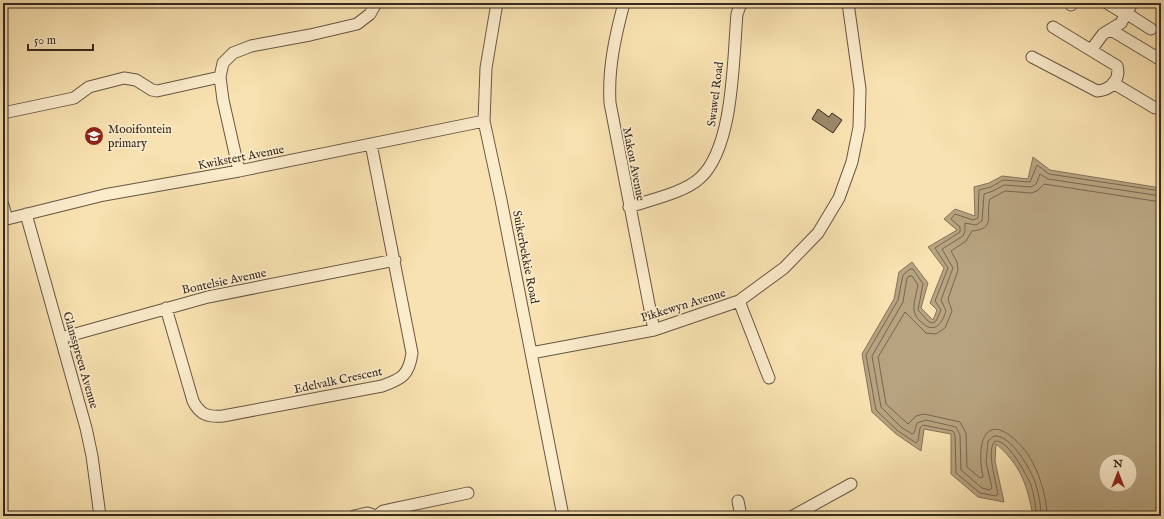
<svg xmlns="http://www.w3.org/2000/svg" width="1164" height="519" font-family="'IM FELL English',serif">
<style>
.water{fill:#b7a37f;stroke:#837259;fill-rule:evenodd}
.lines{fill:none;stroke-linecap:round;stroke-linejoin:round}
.shore{stroke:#76664f;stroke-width:1}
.building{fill:#9b896b;stroke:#36281f}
.minor-casing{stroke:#675644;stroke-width:13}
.minor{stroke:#fbeccc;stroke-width:11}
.labels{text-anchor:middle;stroke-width:3.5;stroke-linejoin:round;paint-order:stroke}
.street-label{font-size:12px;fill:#36281f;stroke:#fbeccc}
.poi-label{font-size:12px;fill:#36281f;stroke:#fbeccc;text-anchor:start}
</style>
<rect width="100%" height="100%" fill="#f9e2b1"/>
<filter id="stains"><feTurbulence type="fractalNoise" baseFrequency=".005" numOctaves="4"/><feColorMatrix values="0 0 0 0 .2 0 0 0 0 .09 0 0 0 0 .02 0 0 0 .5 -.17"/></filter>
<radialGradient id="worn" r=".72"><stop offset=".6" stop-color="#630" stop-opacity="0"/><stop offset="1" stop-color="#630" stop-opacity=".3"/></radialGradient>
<path class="water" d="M1033,157L1050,170L1161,188V516H1033C1027,485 1021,465 996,444L995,461L1004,502L978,497L951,474V434L924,429L921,451L896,434L872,412L862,354L894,299L899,272L912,262L928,283L921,308L933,320L937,310L930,303L944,268L928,247L957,230L944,219L955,209L975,216L974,187L989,183L1002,176L1028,179ZM1106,461H1130V485H1106Z"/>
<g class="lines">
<path class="shore" d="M1036,516C1036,507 1034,494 1031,485C1026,474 1008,439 995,441C986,450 996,482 998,494L996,496L980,493L956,473L955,435L953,431L923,425L920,428L918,441L916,443L898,431L876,410L866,355L898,300L903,275L910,269H913L923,284L918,310L929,322L933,323L936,321L941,310L935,301L948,268L935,248L960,232V227L951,219L955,214L973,220L978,218L979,190L991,187L1003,180L1030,182L1037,165L1049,174L1161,191
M1041,516C1041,506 1039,495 1036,485C1032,471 1011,434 994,436L988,441L986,462L992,488L990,490L982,488L961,470L960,435L956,427L926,420L917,423L914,433L912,434L901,427L881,407L872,356L903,302L907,278L909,276H912L918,285C914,305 908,315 928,327C939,330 943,320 946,311L941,300L953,268L942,249L963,236L965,231V223L976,225L982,221L984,194L993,191L1004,185L1031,187L1036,184L1040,174L1048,179L1161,196
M1047,516C1047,495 1037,464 1023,448C988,408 975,439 983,477L980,478L967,467L966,433L960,422L924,414L916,416L908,424L886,404L878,357L905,312L926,333L936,334L945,328L952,311L948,299L958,270L957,262L951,251L966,241L972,231C997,229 985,214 990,199L1005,191L1031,193L1037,191L1044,184L1161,202"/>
</g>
<path class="building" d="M818,109L829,117L832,113L842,120L833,133L812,119Z"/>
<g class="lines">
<defs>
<path id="minor" d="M497,3L486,68L484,121L501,200L563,516
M624,3C615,37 608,68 610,103L654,330
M1107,3L1120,11
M1071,5L1073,3
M1126,13L1151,29
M1111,30L1161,60
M1091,50L1103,34L1121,23L1132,3
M1032,57L1097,91C1110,90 1121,80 1117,66L1053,27
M1113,83L1155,108
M3,113L74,98L89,87L124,78L136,80L152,90L157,91L220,77
M239,171L223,100L220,77L223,63L233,53L251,46L310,35L357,24L370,14L376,3
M3,205L7,219
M629,207C649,200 684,193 700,178C734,147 733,59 737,14L741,3
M26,214L86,428L92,456L100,516
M3,220L104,195L239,171L484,121
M739,301L769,378
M166,308L193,401C200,415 208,417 223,416L382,386C402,379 409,375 412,353L371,144
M61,338L208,297L395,260
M531,353L654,330L739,301L784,268L818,233L839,198L852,162L859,127L860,89L848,3
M738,501L741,516
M354,516L367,513L376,516
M377,516L383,511L392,509L468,493
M793,516L851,484"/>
</defs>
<use href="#minor" class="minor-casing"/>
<use href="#minor" class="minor"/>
</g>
<defs>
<symbol id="school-disc" viewBox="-11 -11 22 22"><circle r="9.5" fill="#8f2418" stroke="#fbeccc"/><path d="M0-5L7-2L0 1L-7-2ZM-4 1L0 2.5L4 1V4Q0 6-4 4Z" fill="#fff"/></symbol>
</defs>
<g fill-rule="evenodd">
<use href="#school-disc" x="83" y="125" width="22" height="22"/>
</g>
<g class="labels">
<g class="street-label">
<text transform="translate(715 94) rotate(-83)" y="4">Swawel Road</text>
<text transform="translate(241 157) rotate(-11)" y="4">Kwikstert Avenue</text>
<text transform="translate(634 164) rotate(79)" y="4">Makou Avenue</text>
<text transform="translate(526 257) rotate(79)" y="4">Suikerbekkie Road</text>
<text transform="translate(224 281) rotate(-12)" y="4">Bontelsie Avenue</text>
<text transform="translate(683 305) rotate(-17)" y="4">Pikkewyn Avenue</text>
<text transform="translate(81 360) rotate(74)" y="4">Glansspreeu Avenue</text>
<text transform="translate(338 380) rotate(-12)" y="4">Edelvalk Crescent</text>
</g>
<g class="poi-label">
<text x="108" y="133">Mooifontein<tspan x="108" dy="14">primary</tspan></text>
</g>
</g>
<rect width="1164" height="519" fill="none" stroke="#f9e2b1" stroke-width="16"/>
<rect x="4" y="4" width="1156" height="511" fill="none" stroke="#36281f" stroke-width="2"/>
<rect x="8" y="8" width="1148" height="503" fill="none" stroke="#36281f"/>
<g transform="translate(1118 473)"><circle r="19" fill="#fbeccc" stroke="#ac9e87"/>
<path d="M0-3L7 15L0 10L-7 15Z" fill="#8f2418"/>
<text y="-6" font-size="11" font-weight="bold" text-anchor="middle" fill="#36281f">N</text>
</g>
<path d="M28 44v6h65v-6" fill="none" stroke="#36281f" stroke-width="2"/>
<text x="34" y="44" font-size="12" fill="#36281f" stroke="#fbeccc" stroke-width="3" paint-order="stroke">50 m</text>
<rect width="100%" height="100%" filter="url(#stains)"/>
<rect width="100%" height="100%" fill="url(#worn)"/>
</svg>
